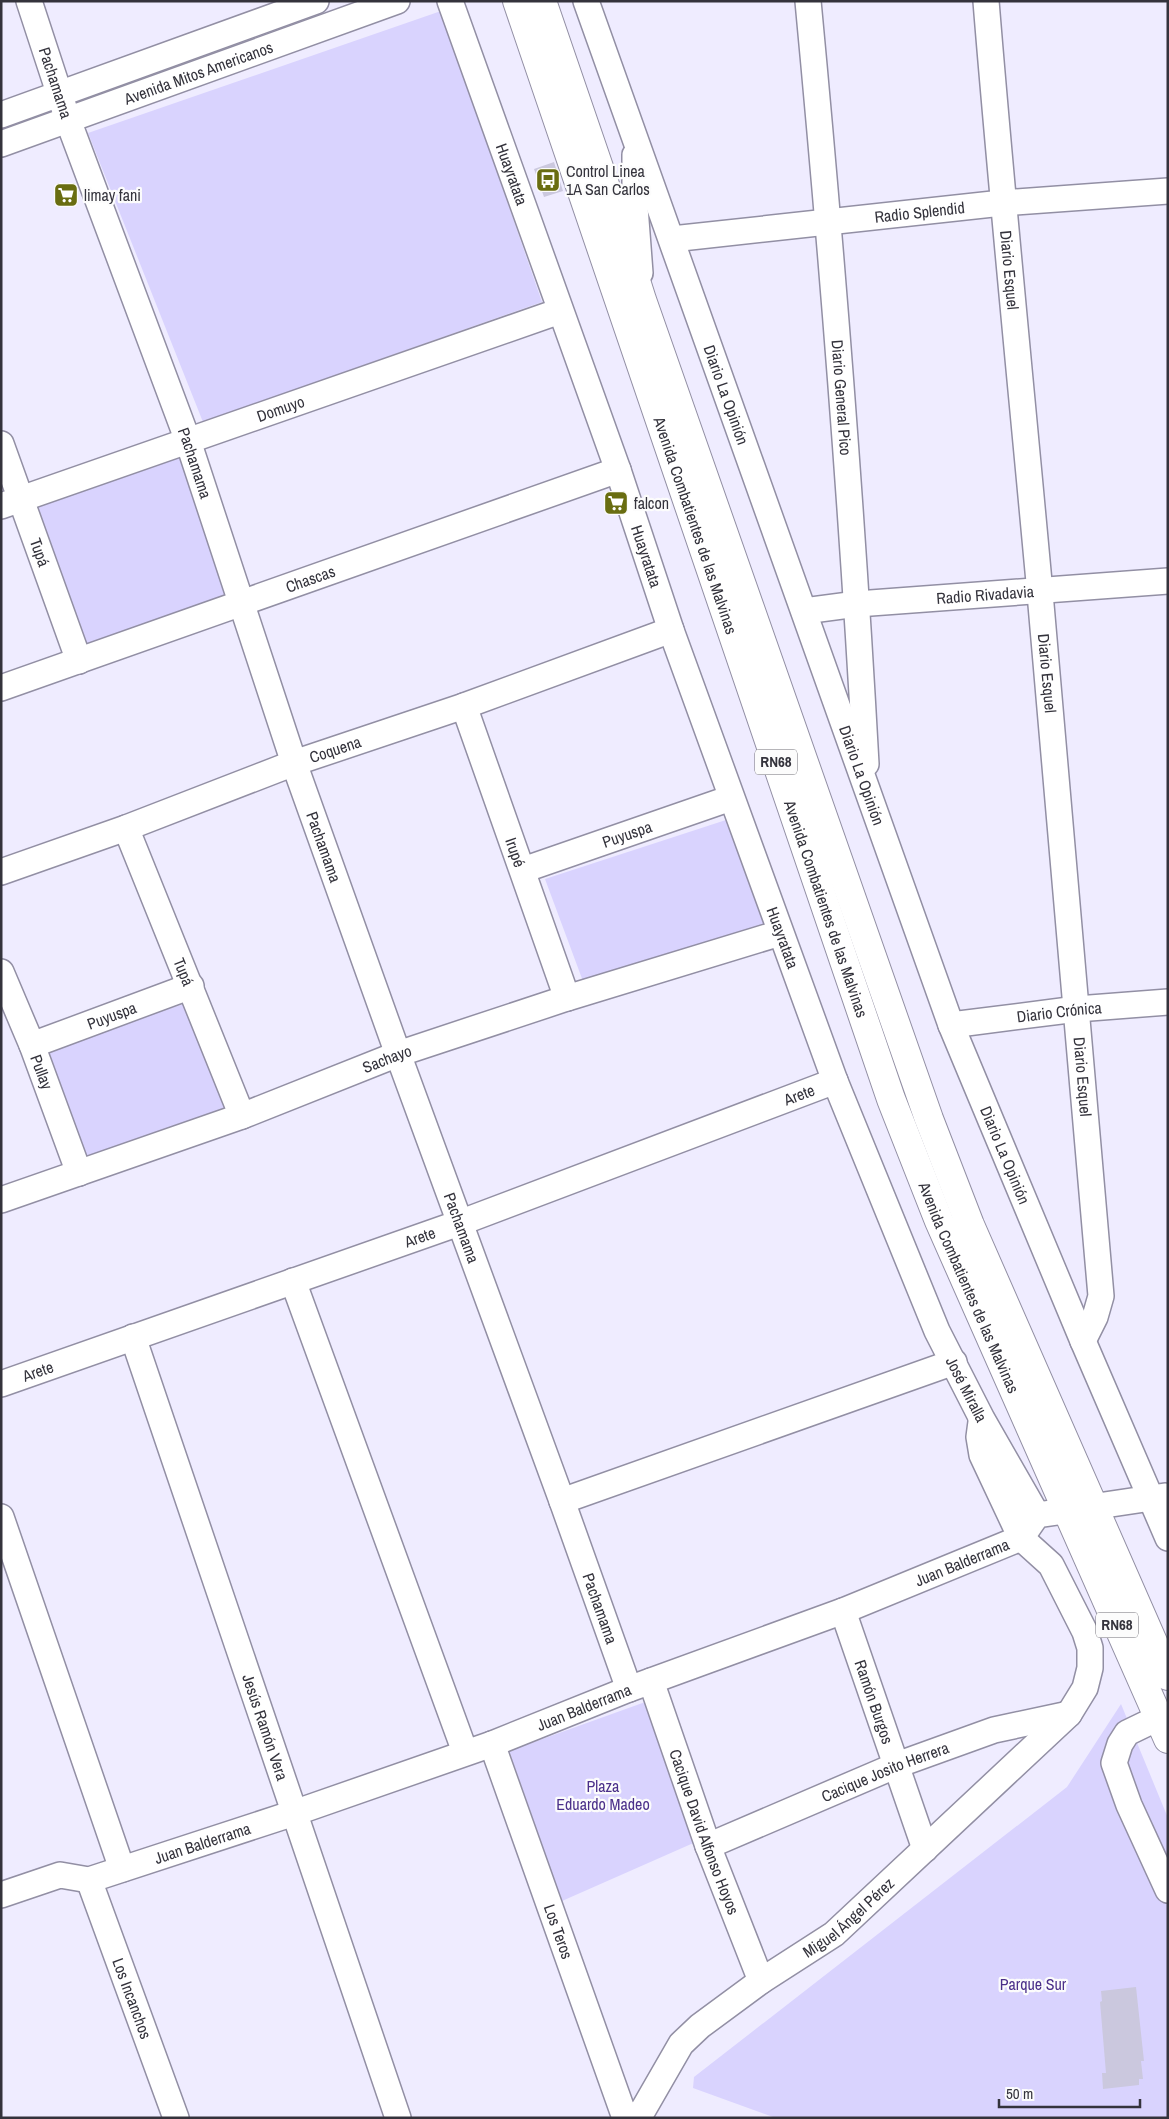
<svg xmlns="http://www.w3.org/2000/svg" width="1169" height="2119" font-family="'Archivo Narrow',sans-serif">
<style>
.green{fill:#d9d3fe}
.building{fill:#cbc8de}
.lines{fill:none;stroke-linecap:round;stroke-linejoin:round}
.minor-casing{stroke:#928fa4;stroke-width:28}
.major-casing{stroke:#928fa4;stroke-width:30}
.minor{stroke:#fff;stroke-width:25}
.major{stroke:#fff;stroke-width:28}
.labels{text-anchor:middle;stroke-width:4.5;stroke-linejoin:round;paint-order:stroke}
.shield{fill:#fcfcfc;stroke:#706f76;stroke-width:1}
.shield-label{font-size:15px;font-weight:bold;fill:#34333c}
.street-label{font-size:16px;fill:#34333c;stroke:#fcfcfc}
.poi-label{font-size:16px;fill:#34333c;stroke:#fcfcfc;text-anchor:start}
.park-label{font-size:16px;fill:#4b308a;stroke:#fcfcfc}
</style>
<rect width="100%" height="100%" fill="#efecff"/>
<path class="green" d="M441,11L542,302L203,422L88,133Z
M179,454L226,596L86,650L34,506Z
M729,819L764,925L584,984L545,879Z
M187,1003L230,1112L86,1164L45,1049Z
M648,1701L698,1841L562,1901L509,1751Z
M1121,1704L1168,1818V2118H776L693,2088L694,2077L1067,1787Z"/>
<path class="building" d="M554,162L563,191L544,197L534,169Z
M1136,1987L1144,2061H1141L1143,2079H1139V2085L1103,2089L1102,2073H1106L1100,2002L1102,2001L1101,1991Z"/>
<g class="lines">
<defs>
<g id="minor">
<path id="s1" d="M29,1L68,120L188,441L294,763L398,1054L562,1501L629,1689"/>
<path id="s2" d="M450,1L618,470L671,630L835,1081L937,1331L982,1419L1037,1515"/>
<path id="s3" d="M586,1L951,1025L1083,1341L1168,1538"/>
<path id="s4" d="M808,1C832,255 852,509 866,764"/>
<path id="s5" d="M986,1C1002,199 1022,396 1040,593C1062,828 1082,1062 1101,1296L1095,1317L1083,1341"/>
<path d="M1,115L316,1"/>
<path id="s6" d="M1,144L397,1"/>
<path d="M635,155V207L640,273"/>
<path id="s7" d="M672,239L1002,203L1168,191"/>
<path id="s8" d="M1,444L79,661"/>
<path id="s9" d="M1,506L560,311"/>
<path id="s10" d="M804,611L857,604L1168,581"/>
<path id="s11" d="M1,688L618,470"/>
<path id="s12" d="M464,706L567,998"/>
<path id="s13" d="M126,828L242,1116"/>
<path id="s14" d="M523,870L731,798"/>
<path id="s15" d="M1,872L126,828L294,763L464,706L671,630"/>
<path id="s16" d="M1,972L32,1045L79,1173"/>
<path id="s17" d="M951,1025L1077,1009L1168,1002"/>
<path id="s18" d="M32,1045L191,986"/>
<path id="s19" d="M1,1200L242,1116L398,1054L567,998L780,933"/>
<path d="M293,1281L465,1752"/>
<path id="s20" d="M133,1337L398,2118"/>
<path id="s21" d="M1,1384L462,1222L835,1081"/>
<path d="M562,1501L954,1362"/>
<path d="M1,1517L122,1869"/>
<path id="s22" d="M843,1611L925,1849"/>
<path id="s23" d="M651,1681L708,1846L761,1981"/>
<path d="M1158,1718L1127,1733L1120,1744L1114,1763L1129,1805L1168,1890"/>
<path id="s24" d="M492,1744L625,2118"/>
<path id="s25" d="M708,1846L897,1765L994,1730L1069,1714"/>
<path id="s26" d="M89,1880L176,2118"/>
<path id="s27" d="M1,1895L60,1875L89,1880L294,1813L492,1744L629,1689L843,1611L1021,1538L1037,1515L1165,1496"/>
<path id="s28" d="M632,2118L643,2110L681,2044L700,2026L761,1981L834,1934L1069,1714L1085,1688L1090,1668V1648L1085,1632L1051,1565L1021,1538L982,1455L979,1437L981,1422"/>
</g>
<g id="major">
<path id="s29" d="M517,1L891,1099L939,1221L1168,1739"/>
<path d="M542,1L614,211L642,300L929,1119L970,1225L1168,1676"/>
</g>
</defs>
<use href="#minor" class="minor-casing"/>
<use href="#major" class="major-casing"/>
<use href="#minor" class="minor"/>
<use href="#major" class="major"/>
</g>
<defs>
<symbol id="bus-square" viewBox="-11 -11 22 22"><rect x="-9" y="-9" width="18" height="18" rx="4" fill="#696d11" stroke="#fcfcfc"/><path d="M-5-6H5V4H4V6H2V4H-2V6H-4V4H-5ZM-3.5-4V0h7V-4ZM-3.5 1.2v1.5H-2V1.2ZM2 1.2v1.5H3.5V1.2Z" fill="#fff"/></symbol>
<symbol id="supermarket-square" viewBox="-11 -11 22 22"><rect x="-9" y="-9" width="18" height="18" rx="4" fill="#696d11" stroke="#fcfcfc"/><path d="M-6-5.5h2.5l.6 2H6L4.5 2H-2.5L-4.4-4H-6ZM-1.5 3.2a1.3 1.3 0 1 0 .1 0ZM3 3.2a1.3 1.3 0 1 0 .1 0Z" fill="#fff"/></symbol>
</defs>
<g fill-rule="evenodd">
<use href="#bus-square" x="534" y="166" width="28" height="28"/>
<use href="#supermarket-square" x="52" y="181" width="28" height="28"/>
<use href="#supermarket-square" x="602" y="489" width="28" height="28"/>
</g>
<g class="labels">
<g class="shield">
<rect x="755" y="749.5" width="42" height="25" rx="4"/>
<rect x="1096" y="1612.5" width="42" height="25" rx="4"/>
</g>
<g class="shield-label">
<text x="776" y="767">RN68</text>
<text x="1117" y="1630">RN68</text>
</g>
<g class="street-label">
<text dy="6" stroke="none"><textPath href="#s6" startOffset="210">Avenida Mitos Americanos</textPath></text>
<text dy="6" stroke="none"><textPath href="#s1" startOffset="86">Pachamama</textPath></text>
<text dy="6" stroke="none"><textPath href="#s2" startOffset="184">Huayratata</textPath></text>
<text dy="6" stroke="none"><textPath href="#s7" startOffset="249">Radio Splendid</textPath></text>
<text dy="6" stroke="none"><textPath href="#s5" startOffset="270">Diario Esquel</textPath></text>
<text dy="6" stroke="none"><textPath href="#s3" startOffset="418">Diario La Opinión</textPath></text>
<text dy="6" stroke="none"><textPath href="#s4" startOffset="398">Diario General Pico</textPath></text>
<text dy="6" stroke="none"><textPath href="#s9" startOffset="296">Domuyo</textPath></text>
<text dy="6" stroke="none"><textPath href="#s1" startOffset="491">Pachamama</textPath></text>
<text dy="6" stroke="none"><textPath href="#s29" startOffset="554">Avenida Combatientes de las Malvinas</textPath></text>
<text dy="6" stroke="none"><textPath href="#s8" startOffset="115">Tupá</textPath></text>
<text dy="6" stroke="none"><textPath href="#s2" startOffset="589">Huayratata</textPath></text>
<text dy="6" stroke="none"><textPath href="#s11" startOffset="328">Chascas</textPath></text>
<text dy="6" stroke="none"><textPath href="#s10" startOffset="182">Radio Rivadavia</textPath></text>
<text dy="6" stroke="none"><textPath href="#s5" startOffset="675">Diario Esquel</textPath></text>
<text dy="6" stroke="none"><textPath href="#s15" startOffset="356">Coquena</textPath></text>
<text dy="6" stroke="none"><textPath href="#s3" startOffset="822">Diario La Opinión</textPath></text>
<text dy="6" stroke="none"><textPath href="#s14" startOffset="110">Puyuspa</textPath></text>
<text dy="6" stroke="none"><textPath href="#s1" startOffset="896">Pachamama</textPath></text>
<text dy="6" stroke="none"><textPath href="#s12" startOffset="155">Irupé</textPath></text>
<text dy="6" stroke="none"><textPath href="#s29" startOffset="959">Avenida Combatientes de las Malvinas</textPath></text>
<text dy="6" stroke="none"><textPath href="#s2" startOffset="994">Huayratata</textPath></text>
<text dy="6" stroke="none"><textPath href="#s13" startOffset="155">Tupá</textPath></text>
<text dy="6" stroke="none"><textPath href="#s17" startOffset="109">Diario Crónica</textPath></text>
<text dy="6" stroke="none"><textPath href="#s18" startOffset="85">Puyuspa</textPath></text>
<text dy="6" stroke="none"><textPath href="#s19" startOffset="411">Sachayo</textPath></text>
<text dy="6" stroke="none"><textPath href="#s16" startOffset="108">Pullay</textPath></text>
<text dy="6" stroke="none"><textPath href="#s5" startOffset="1080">Diario Esquel</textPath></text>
<text dy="6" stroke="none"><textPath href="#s21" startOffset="849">Arete</textPath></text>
<text dy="6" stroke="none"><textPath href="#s3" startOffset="1228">Diario La Opinión</textPath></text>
<text dy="6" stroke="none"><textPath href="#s1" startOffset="1301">Pachamama</textPath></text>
<text dy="6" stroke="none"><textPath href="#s21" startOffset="444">Arete</textPath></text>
<text dy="6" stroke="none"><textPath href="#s29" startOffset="1364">Avenida Combatientes de las Malvinas</textPath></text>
<text dy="6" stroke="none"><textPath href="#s21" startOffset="39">Arete</textPath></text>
<text dy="6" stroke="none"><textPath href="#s2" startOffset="1482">José Miralla</textPath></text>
<text dy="6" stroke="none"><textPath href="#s27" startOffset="1021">Juan Balderrama</textPath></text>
<text dy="6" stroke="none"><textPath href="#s1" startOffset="1706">Pachamama</textPath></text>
<text dy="6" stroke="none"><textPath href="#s22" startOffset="96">Ramón Burgos</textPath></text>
<text dy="6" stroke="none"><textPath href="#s27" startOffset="616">Juan Balderrama</textPath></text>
<text dy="6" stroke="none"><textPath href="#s20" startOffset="412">Jesús Ramón Vera</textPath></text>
<text dy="6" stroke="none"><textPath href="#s25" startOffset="192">Cacique Josito Herrera</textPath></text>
<text dy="6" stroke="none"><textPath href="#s23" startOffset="160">Cacique David Alfonso Hoyos</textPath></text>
<text dy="6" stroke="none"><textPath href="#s27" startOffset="211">Juan Balderrama</textPath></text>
<text dy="6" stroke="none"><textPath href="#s28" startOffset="300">Miguel Ángel Pérez</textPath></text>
<text dy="6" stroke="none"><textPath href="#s24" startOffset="199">Los Teros</textPath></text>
<text dy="6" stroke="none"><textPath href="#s26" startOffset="126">Los Incanchos</textPath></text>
</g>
<g class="poi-label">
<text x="566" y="177">Control Linea<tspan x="566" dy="18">1A San Carlos</tspan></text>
<text x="84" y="201">limay fani</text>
<text x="634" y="509">falcon</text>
</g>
<g class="park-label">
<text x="603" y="1792">Plaza<tspan x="603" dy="18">Eduardo Madeo</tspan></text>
<text x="1033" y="1990">Parque Sur</text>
</g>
</g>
<rect width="1169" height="2119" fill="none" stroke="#34333c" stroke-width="5"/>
<path d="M999 2099v8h141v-8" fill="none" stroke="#34333c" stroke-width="2.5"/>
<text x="1006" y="2099" font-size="15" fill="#34333c" stroke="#fcfcfc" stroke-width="4" paint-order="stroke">50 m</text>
</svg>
